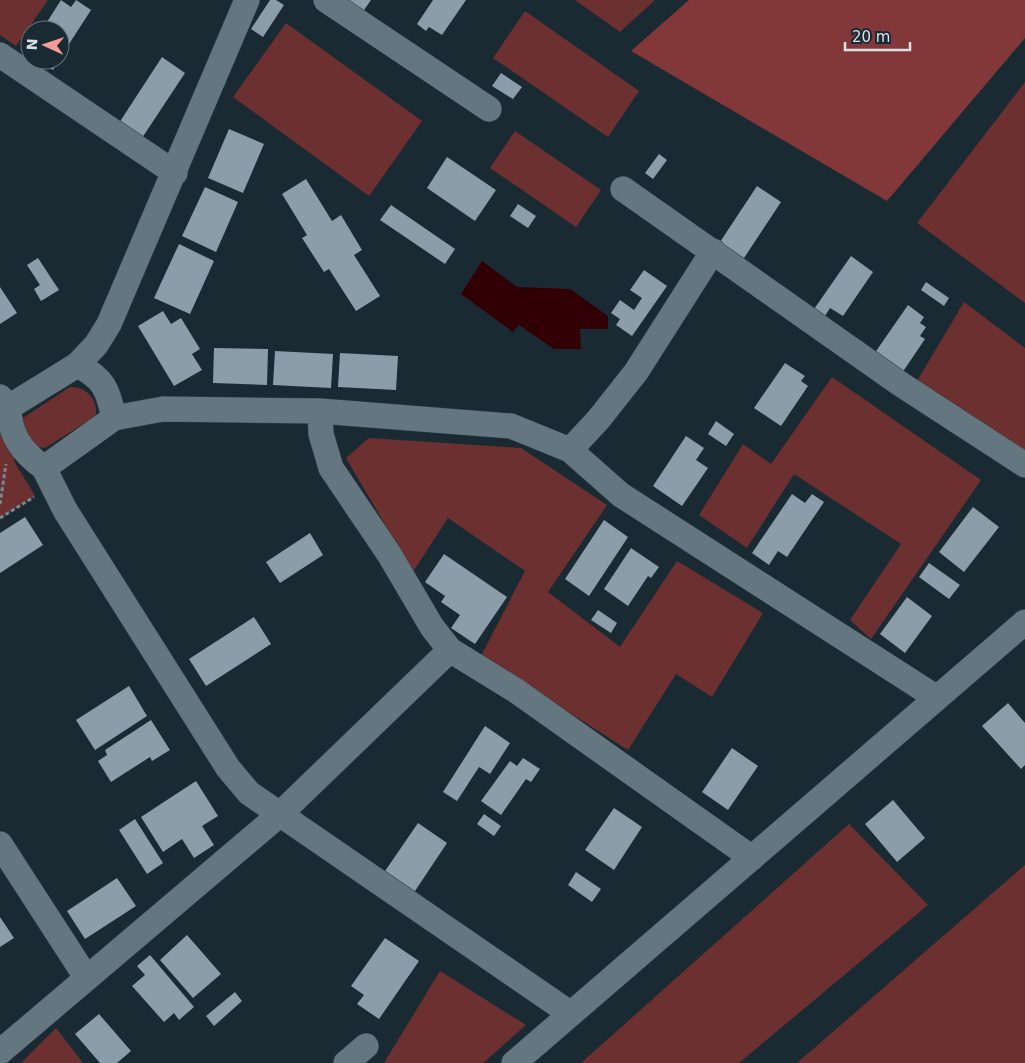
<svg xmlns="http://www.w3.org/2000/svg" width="1025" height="1063" font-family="'DejaVu Sans',sans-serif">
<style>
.green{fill:#6c3030}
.forest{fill:#823838}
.water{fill:#310004}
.building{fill:#8a9da8}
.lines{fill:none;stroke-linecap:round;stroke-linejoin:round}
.street-casing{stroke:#37444b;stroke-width:26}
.path{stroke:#7a878e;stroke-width:3;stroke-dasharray:4 2.5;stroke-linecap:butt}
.street{stroke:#647780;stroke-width:25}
</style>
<rect width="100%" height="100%" fill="#1a2a33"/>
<path class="green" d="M0,0H48L16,46L0,35Z
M575,0H655L620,32Z
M525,11L639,91L608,137L493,58Z
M286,23L422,121L369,196L233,97Z
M1025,82V303L917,223Z
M515,131L601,190L576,227L490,168Z
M964,302L1025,348V461L914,386Z
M832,377L981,480L871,639L850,620L901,544L794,474L747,548L699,515L743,444L771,464Z
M70,387C87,387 98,399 96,416L45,448L32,446L21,424L23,418Z
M0,423L13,434L14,461L35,496L0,518Z
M369,438L521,448L607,505L548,592L620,647L677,561L763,613L712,697L676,674L628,750L481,656L525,571L448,518L413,572L346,458Z
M849,824L928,905L739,1063H581Z
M1025,865V1063H797Z
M440,971L526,1025L483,1063H384Z
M56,1028L83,1063H21Z"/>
<path class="forest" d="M689,0H1025V38L887,201L631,51Z"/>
<path class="water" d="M482,261L517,287L570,289L608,316V329H580L581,349H554L519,325L513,332L461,294Z"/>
<path class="building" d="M61,0L71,7L76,0L91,10L60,58V30H42Z
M270,0H276L284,5L263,37L251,29Z
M348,0H371L362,13Z
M433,0H466L442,35L429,27L426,31L417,24Z
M162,57L185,73L142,138L119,123Z
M37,60H59L53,70Z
M501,73L522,87L513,99L492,86Z
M229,129L264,144L243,193L208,178Z
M659,154L667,160L653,179L645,173Z
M447,157L496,190L475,221L427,188Z
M306,179L332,221L341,215L362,250L354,255L380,296L356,311L329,269L324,272L302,238L307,235L282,194Z
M757,186L781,202L744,258L720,242Z
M205,187L238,202L216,252L182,236Z
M518,204L536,216L528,228L510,216Z
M391,205L455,249L445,264L380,220Z
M179,244L214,261L190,314L154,298Z
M851,256L873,272L843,316L830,308L823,319L812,312Z
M38,258L59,290L41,301L34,289L40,285L27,265Z
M644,270L667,286L632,336L616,325L620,319L611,313L620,300L634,310L642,298L630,290Z
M926,282L949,298L944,306L921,290Z
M0,287L17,313L0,324Z
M908,305L924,317L920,323L926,327L920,336L925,339L902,373L874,354Z
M163,311L171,324L181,318L200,349L192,354L202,370L174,386L138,326Z
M214,348L268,349L267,385L213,383Z
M275,351L333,354L331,388L273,385Z
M340,353L398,356L396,390L338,387Z
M785,363L805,376L801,381L808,386L781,426L754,408Z
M716,421L734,434L726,446L708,434Z
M686,436L704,448L696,460L708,468L682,506L653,486Z
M792,494L805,503L812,494L824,502L787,557L778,551L769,565L752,553Z
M973,507L999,527L964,572L939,552Z
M25,517L43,545L0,573V533Z
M604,520L628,537L589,596L565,579Z
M310,533L323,555L280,583L266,562Z
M631,548L659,567L651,578L648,576L628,606L604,589Z
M444,554L507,597L475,644L451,628L460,615L441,602L445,596L425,582Z
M929,563L960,585L949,599L919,577Z
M907,597L932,616L905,653L880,634Z
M598,610L617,623L611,633L591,620Z
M254,617L271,644L206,686L189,659Z
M129,686L147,716L95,750L76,720Z
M1008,703L1025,723V765L1021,769L982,726Z
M151,720L170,750L152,761L150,757L111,782L98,761L107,755L105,750Z
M485,726L510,743L490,774L479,767L457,801L443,792Z
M732,748L758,766L728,810L702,792Z
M523,758L540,769L531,782L526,779L501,815L481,801L510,761L517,766Z
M196,781L218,816L202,826L214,845L194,858L182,839L163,852L141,817Z
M893,800L925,838L897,862L865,824Z
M614,808L642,827L614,870L585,850Z
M484,814L501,826L494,836L477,824Z
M135,819L163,863L147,874L119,830Z
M418,823L447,843L413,894L383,874Z
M576,872L601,889L592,902L568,885Z
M117,878L136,906L85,939L67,911Z
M0,917L14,938L0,947Z
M187,935L221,974L193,998L160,960Z
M385,938L419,961L379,1019L357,1004L364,995L351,986Z
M150,955L194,1007L179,1020L174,1013L164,1022L132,986L145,975L137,966Z
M235,992L242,1001L214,1026L206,1016Z
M99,1014L131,1051L117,1063H100L75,1034Z"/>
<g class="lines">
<defs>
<path id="street" d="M326,0L489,109
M0,55L175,173
M623,189L899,383L1025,465
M77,365L96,345L109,324L247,0
M0,397L9,407C9,435 22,452 44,468L114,418L163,409L320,411L511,426L570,450L598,420L636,372L713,251
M9,407L77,365C104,378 108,390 114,418
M320,411L321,434L331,468L389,554L432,627L450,650L515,690L752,858
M570,450L621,495L937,698
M44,468L65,510L228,768L249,793L571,1014
M0,844L86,977
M0,1052L279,815L450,650
M346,1063L366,1046
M514,1063L1025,622"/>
</defs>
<use href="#street" class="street-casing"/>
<path class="path" d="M0,504L6,464
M0,518L34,497"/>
<use href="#street" class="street"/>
</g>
<g transform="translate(45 45) rotate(273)"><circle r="24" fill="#1a2a33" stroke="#66737b"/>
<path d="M0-4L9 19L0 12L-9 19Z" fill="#f59b98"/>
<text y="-8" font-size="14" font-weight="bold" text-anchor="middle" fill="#d7e1e7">N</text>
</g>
<path d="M845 42v8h65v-8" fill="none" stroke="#d7e1e7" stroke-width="2.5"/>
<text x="852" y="42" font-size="15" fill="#d7e1e7" stroke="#1a2a33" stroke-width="4" paint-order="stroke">20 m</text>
</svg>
